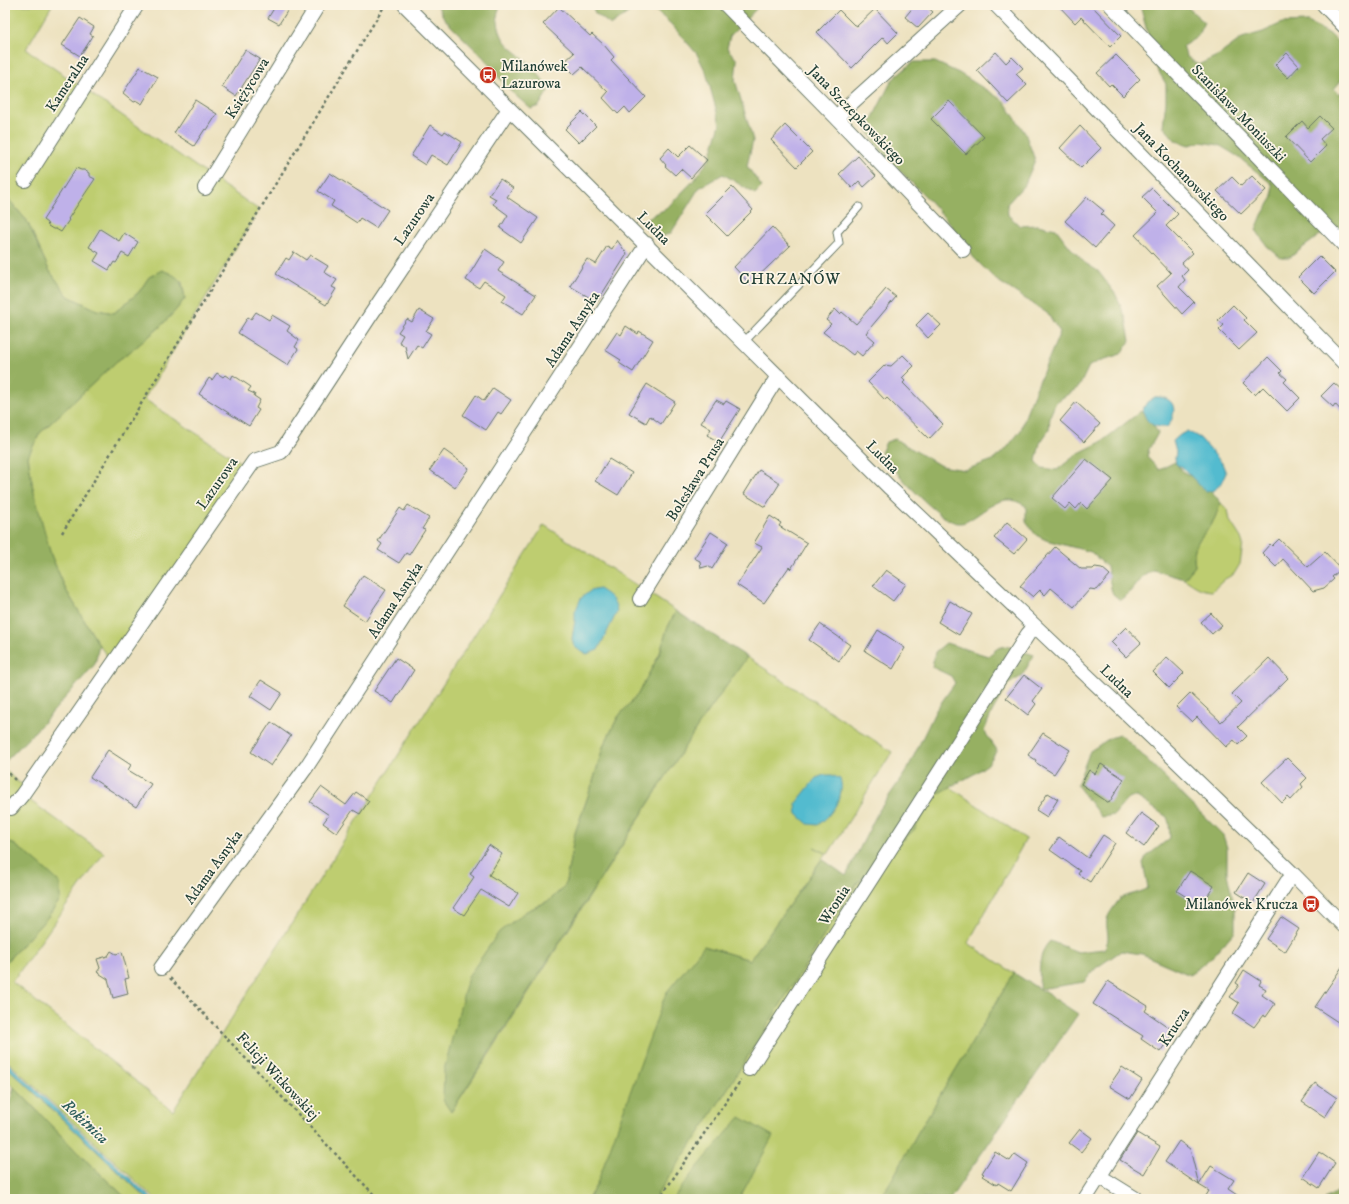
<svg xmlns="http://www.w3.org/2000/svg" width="1349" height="1204" font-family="'IM FELL DW Pica',serif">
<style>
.green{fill:#becd70;stroke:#6e8552}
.forest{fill:#96b062;stroke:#5a764b}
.water{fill:#52bbcf;stroke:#387c82}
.building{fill:#bfb1e9}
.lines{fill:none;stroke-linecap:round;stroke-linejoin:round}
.lane-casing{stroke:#677765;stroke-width:9}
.street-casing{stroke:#677765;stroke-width:16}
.path{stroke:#677765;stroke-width:2.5;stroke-dasharray:3 3;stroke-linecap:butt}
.lane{stroke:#fff;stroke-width:7}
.street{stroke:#fff;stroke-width:14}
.labels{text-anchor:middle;stroke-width:3.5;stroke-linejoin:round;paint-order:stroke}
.poi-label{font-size:15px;fill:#1f3d34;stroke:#fcf5e5;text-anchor:start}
.street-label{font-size:15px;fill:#1f3d34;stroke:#fcf5e5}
.neighbourhood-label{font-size:16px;letter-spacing:1px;fill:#1f3d34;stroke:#fcf5e5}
.water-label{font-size:16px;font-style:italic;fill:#2c5c5b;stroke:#fcf5e5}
</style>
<rect width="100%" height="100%" fill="#fcf5e5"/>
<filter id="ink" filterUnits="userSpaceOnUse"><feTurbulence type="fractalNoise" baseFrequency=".025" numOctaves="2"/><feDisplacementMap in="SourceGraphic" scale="8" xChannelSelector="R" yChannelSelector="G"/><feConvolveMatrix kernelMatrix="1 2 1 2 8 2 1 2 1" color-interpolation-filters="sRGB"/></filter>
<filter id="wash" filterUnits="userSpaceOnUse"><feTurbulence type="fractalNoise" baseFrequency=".012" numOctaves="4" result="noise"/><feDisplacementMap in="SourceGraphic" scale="16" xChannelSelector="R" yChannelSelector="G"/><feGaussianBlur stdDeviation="0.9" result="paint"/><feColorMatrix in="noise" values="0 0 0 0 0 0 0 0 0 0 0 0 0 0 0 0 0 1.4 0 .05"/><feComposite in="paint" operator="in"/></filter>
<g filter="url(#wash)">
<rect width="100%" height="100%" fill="#ede2c0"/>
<path class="green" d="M5,5H52L26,49L259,210L144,399L249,468L113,664L99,645L66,590L51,555L42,523L33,489L28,456L40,433L117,361L135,348L160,327L176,310L185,298L182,282L149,277L139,292L114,313L97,310L68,296L49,270L27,221L5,195Z
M1221,503L1228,510L1230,521L1241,538L1243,544L1240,564L1234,574L1225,579L1212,591C1198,590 1195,585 1184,579L1195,566C1191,544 1200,540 1212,523C1216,517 1218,509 1221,503Z
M544,525L676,611L667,629L660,653L638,694L618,717L603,747L593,782L575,833L565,886L550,900L525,912L451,1112L492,1050L698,726L747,657L892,752L828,854L814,847L826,853L750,960L704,946L597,1184L588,1199H155L5,1059V963L47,918L60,900L17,846L5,839V769L16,781L28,787L22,795L104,853L12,982L173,1111Z
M930,773L1026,839L968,943L1014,973L917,1134L894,1176L880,1199H654L717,1105L857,883L863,880Z
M5,1065L147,1199H127L77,1152L14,1087L5,1080Z"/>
<path class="forest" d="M437,5H501C497,12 497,15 498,22C501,47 517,50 531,65C539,73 544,81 548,91L539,106L531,109L507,88L484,58L453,28L444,18Z
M592,5H639L611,25L595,13Z
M649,5H760L730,36L727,48L737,60L735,80L753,140L747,166L762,187L755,194L723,174L699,188L671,233L659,238L646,228L643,222L655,214L666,209L695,179L710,158L720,124L706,72L697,54L671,24Z
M1140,5H1185L1204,22L1197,37L1183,46L1186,56L1198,65L1219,55L1242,38L1263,32L1282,23L1308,22L1330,34L1344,48V77L1334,89L1340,94L1344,89V233L1342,231L1320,235L1289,258H1281L1267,246L1256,230L1262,215L1273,197L1272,184L1237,156L1219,145L1201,142L1189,145L1176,141L1163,126L1166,101V84L1157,69Z
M913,62H935L959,73L1004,101L1025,133L1035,160L1025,184L1007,204L1008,215L1020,226L1037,225L1056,229L1069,246L1085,263L1098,271L1116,295L1126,319L1130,341L1121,354L1102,360L1089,366L1079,387L1056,402L1050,416L1049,430L1040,443L1036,461L1042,468L1057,470L1077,454L1101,442L1141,411C1149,418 1153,424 1158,433L1149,449L1147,457L1159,470L1175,462L1183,472L1206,484L1221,503C1218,509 1216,517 1212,523C1200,540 1191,544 1195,566L1184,579L1153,570L1142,577L1128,594L1120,600L1112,593L1107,567L1091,552L1046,540L1036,535L1026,522V506C1022,504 1017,501 1012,500C998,498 985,510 974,517C969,520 965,523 960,523C941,525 892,468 881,453L886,442L895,439L941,466L965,470L993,460L1006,449L1021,430L1028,408L1060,332L1047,313L995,279L974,258L950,224L928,199L906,177L875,144L867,129L892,80Z
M5,195L27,221L49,270L68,296L97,310L114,313L139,292L149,277L162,270C180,277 181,279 185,298L176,310L160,327L135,348L117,361L40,433L28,456L33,489L51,555L66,590L99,645L95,664L42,724L5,762Z
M676,611L747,657L698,726L451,1112L443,1100L444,1070L468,977L499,932L525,912L550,900L565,886L575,833L593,782L603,747L618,717L638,694L660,653L667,629Z
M946,643L988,656L998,648L1006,646L1034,655L1022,676L1007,685L992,712L984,731L997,750L988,764L974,774L936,795L914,830L857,883L706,1123L654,1199H588L597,1184L666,993L704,946L750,960L822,859L846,876L878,812L907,770L936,710L955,683L951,676L932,667L935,652Z
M1119,735L1124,737L1223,835L1227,848V874L1235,909V931L1214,955L1190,975L1142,954L1121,951L1096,968L1084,982L1040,989L1078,1014L950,1199H880L894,1176L917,1134L1014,973L1039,989C1040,972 1037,954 1050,941L1078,952L1104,949C1112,938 1105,930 1107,919C1109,913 1116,904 1119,900C1125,894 1140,894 1148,888L1143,863L1146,857L1170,838L1169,823L1167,817L1137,797H1129L1114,815L1101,817L1077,785L1090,751L1110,738Z
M5,839C26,851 43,867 60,883V900L47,918L5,963Z
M14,1087L77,1152L127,1199H5V1120Z
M740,1117L773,1136L739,1199H673L691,1175Z
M1344,1187V1199H1325Z"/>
<path class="water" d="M1155,397C1158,397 1162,397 1164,398C1179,402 1174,419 1167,427C1154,428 1145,423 1143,409L1147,402Z
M1187,431L1200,438L1222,463L1226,473C1222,482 1218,491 1206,492L1184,469L1176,464L1175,458L1176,452L1173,441L1180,435Z
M599,589C609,595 616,600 617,612L598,650L587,654L580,651L574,646L572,639L575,620V612L581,598L590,591Z
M824,775H832L840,779C846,795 831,816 818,825L808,824L797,814L796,803L816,778Z
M5,1061L152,1199H148L5,1065Z"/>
<g id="blocks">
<path class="building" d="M276,5H291L279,24L268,18Z
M915,5H925L933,12L918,28L905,17Z
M1058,5H1093L1092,6L1121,36L1110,47L1081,17L1075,23Z
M559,7L590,36L592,34L604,45L614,57L611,60L646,97L630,113L625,107L618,114L603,98L608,92L582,67L574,74L563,63L574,53L543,24Z
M875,9L898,33L888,43L883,37L852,68L817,32L839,10L854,25V24L857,26Z
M80,18L94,27L90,34L93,36L80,56L62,45Z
M245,50L260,59L236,96L222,87Z
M996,52L1006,63L1012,57L1023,68L1016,74L1027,85L1008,103L977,70Z
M1287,53L1299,66L1288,78L1275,65Z
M1116,55L1140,79L1123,96L1111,84L1109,86L1097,73Z
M140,67L158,77L142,104L137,101L134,102L123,93Z
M195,100L217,114L207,130L205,129L194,146L174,133Z
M949,101L984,137L966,154L931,119Z
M582,112L596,126L579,143L565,129Z
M1320,116L1332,128L1320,139L1326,146L1310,162L1286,137L1302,121L1308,128Z
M430,125L443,134L445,131L462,142L448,165L431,155L425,165L411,156Z
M785,125L812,152L797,167L771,140Z
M1080,126L1101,148L1081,168L1060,148Z
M690,145L707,160L691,178L681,169L675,175L665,166L666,165L660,158L669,148L678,157Z
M858,156L876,176L864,187L859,181L852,188L839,174Z
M76,168L81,170H84L89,173V176L95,179L68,219L69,220L61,232L56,229H53L48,226L47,223L43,220Z
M330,173L388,210L376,228L360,218L357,223L331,206L334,201L318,191Z
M1252,176L1266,190L1241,214L1217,191L1232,177L1241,186Z
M500,179L513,188L507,197L538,218L521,243L500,228L508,215L493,204L496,199L489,195Z
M732,187L753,210L727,236L705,214Z
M1152,188L1178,214L1166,226L1193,253L1182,263L1188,270L1182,276L1185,280L1179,287L1194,302L1182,314L1157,286L1171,273L1135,235L1158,213L1142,197Z
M1087,197L1104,211L1101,214L1114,226L1095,248L1065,221Z
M772,227L790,246L750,284L734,267Z
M100,229L119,241L124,233L138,242L129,257L122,253L116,263L114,262L109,270L94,261L99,253L89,247Z
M617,240L627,254L597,302L570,286L587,259L596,264L607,246L612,249Z
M485,249L504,262L498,271L536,295L523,314L502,301L506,295L484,281L479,288L466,280Z
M294,252L306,260L310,255L328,266L324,272L337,280L332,287L336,289L326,305L276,274L286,258L289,260Z
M1319,256L1335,272L1314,293L1298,277Z
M886,289L896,297L866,333L875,341L862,356L856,351L853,355L823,332L831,324L826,320L835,309L840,314L842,312L856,324Z
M1233,305L1246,318L1244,320L1257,333L1239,350L1219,330L1224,325L1218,320Z
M419,310L434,319L426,331L431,334L422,348L417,345L408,359L405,346L399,342L403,335L398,332L407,319L412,322Z
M256,312L269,320L272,315L290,326L287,331L299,340L295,347L298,349L288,365L238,333L248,317L251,319Z
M928,313L941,325L928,338L916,325Z
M626,326L638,334L639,331L653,340L633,372L619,363L621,360L605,350L617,332L621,335Z
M903,355L914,366L902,378L905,381L903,383L943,424L929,439L887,398L885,400L868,382L885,365L891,366Z
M1268,357L1282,371L1280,373L1287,379L1284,382L1300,398L1287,411L1263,387L1255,395L1243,383Z
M217,373L223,377L225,375L231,379L233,375L251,387L248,391L255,394L254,396L260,400L256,408L259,410L249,426L199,394L209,378L212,380Z
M1334,383L1344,392V414L1335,404L1333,407L1321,396Z
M647,384L675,402L661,424L650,416L646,423L629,413Z
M493,388L511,400L501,414L498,412L486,430L463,415L476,395L484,401Z
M716,400L724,404L726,401L740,409L719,442L707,435L711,429L701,423Z
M1076,402L1100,424L1084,442L1060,421Z
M444,450L469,468L455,488L430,470Z
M609,459L632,473L618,495L595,481Z
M1086,459L1113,480L1087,509L1081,503L1076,509L1070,503L1065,509L1052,498Z
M759,470L780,483L765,507L744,494Z
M408,505L429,518L422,529L425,530L409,555L406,553L399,563L378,550L382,544L378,541L400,508L404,511Z
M770,516L781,523L779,526L807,543L791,569L789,567L764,603L737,585L762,547L754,543Z
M1007,522L1027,539L1014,554L994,538Z
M711,532L728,543L712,569L708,566L701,568L700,561L694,558Z
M1279,539L1308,567L1325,552L1341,569L1332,577L1334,579L1324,588L1313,591L1283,559L1276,567L1262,553L1270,544L1272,546Z
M1055,547L1081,569H1093L1095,567L1102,568L1110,575L1097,590L1090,589L1074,607L1051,588L1045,595L1040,590L1033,597L1020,586Z
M886,570L906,584L893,601L873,586Z
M363,575L386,590L365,621L343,606Z
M950,601L972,614L959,635L938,622Z
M1211,613L1222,625L1212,634L1201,622Z
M820,624L850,645L839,661L809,640Z
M1126,627L1141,643L1126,657L1111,642Z
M878,630L905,648L893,669L865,651Z
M1167,657L1184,673L1169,688L1153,672Z
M396,658L414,670L393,703L374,691Z
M1269,658L1288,678L1238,727L1247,736L1238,745L1234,740L1226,747L1197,717L1192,722L1176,707L1190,693L1221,722L1241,703L1232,694Z
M1024,675L1042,689L1033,701L1036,704L1028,715L1006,698Z
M261,680L282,693L271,710L250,696Z
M271,722L291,736L271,766L251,752Z
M1043,733L1070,750L1054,774L1035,762L1036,760L1028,755Z
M108,750L131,765L128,770L151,784L136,807L90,777Z
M1287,758L1307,778L1301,784L1303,787L1291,800L1288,797L1282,803L1262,782Z
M1101,764L1124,779L1109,803L1081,784L1089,770L1095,774Z
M321,787L346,805L356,792L369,801L360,814L353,810L337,833L323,823L329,815L310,802Z
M1048,793L1058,799L1047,817L1036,810Z
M1141,813L1159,826L1144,847L1126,833Z
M1103,835L1115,843L1090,882L1078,874L1080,871L1050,850L1059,837L1088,858Z
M489,845L502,854L489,875L518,893L509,907L481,890L464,915L453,908L474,877L470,874Z
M1190,871L1214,886L1201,906L1177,891Z
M1248,873L1265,884L1253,903L1236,892Z
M1281,917L1299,929L1285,952L1266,939Z
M111,951L116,954L122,952L129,978L125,979L128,994L113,998L108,979L97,972L100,968L97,959L108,956Z
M1344,964V1026L1315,1007Z
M1244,970L1261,981L1259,985L1266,989L1262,995L1275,1004L1266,1017L1263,1015L1254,1027L1233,1013L1239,1003L1230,997L1239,985L1236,983Z
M1108,981L1148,1006L1145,1011L1174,1031L1160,1052L1141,1039L1143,1036L1093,1004Z
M1122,1067L1142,1080L1130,1099L1109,1086Z
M1315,1083L1337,1098L1325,1117L1302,1102Z
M1080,1129L1092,1138L1081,1152L1069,1143Z
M1137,1133L1160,1147L1144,1174L1120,1160Z
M1179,1141L1190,1149L1199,1185L1165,1162Z
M995,1152L1010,1161L1015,1154L1028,1163L1011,1191L998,1183L997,1185L982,1176L984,1174L982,1173Z
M1319,1152L1335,1163L1319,1188L1303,1177Z
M1211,1166L1234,1180L1228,1189L1243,1199H1204L1209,1191L1199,1185Z"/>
</g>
</g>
<g filter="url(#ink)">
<use href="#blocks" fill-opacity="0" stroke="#677765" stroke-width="1"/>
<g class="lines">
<defs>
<path id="lane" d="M744,342L839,243L837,232L859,207"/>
<path id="street" d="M405,5L890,488L1162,747L1294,875L1344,926
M726,5L836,117L963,250
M996,5L1344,363
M1111,5L1344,245
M1324,5L1344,26
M836,117L960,5
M25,180L137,5
M205,188L318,5
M640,599L778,376
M11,808L22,795L254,461L281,452L370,316L509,109
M161,968L307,766L647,244
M749,1069L1028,634L1035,626
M1099,1176L1136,1199
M1085,1199L1287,882L1294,875"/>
</defs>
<use href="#lane" class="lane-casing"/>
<use href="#street" class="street-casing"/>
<path class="path" d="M62,533L385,5
M1341,611L1344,609
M5,769L15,780
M170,978L378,1199
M659,1199L741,1080"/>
<use href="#lane" class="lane"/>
<use href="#street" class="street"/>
</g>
</g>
<defs>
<symbol id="bus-disc" viewBox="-11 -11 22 22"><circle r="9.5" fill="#c8321e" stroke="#fcf5e5"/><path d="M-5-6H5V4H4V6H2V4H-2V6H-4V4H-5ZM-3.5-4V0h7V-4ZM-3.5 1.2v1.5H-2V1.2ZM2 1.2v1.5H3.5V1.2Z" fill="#fff"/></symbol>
</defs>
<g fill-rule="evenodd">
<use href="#bus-disc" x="478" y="65" width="20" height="20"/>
<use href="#bus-disc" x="1301" y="894" width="20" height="20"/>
</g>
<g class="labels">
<g class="poi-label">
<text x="501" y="71">Milanówek<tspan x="501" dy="17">Lazurowa</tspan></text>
<text x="1298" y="909" text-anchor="end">Milanówek Krucza</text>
</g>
<g class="street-label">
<text transform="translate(67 83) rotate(-57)" y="5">Kameralna</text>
<text transform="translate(247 88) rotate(-58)" y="5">Księżycowa</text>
<text transform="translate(1239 113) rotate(46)" y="5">Stanisława Moniuszki</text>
<text transform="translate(857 115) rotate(46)" y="5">Jana Szczepkowskiego</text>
<text transform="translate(1182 172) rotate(46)" y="5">Jana Kochanowskiego</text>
<text transform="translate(414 219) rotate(-56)" y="5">Lazurowa</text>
<text transform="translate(654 228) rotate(45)" y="5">Ludna</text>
<text transform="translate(572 329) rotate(-57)" y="5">Adama Asnyka</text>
<text transform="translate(883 457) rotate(45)" y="5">Ludna</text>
<text transform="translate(695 479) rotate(-58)" y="5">Bolesława Prusa</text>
<text transform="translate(217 483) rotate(-55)" y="5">Lazurowa</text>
<text transform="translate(395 600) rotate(-57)" y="5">Adama Asnyka</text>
<text transform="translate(1117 681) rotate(44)" y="5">Ludna</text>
<text transform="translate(213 867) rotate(-54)" y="5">Adama Asnyka</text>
<text transform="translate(834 905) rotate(-57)" y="5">Wronia</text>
<text transform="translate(1174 1027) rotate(-57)" y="5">Krucza</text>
<text transform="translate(278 1076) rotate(47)" y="5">Felicji Witkowskiej</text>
</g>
<g class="neighbourhood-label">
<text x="790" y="284">CHRZANÓW</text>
</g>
<g class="water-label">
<text transform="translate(86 1121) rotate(43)" y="6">Rokitnica</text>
</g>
</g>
<rect width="1349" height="1204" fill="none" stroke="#fcf5e5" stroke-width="20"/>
</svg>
